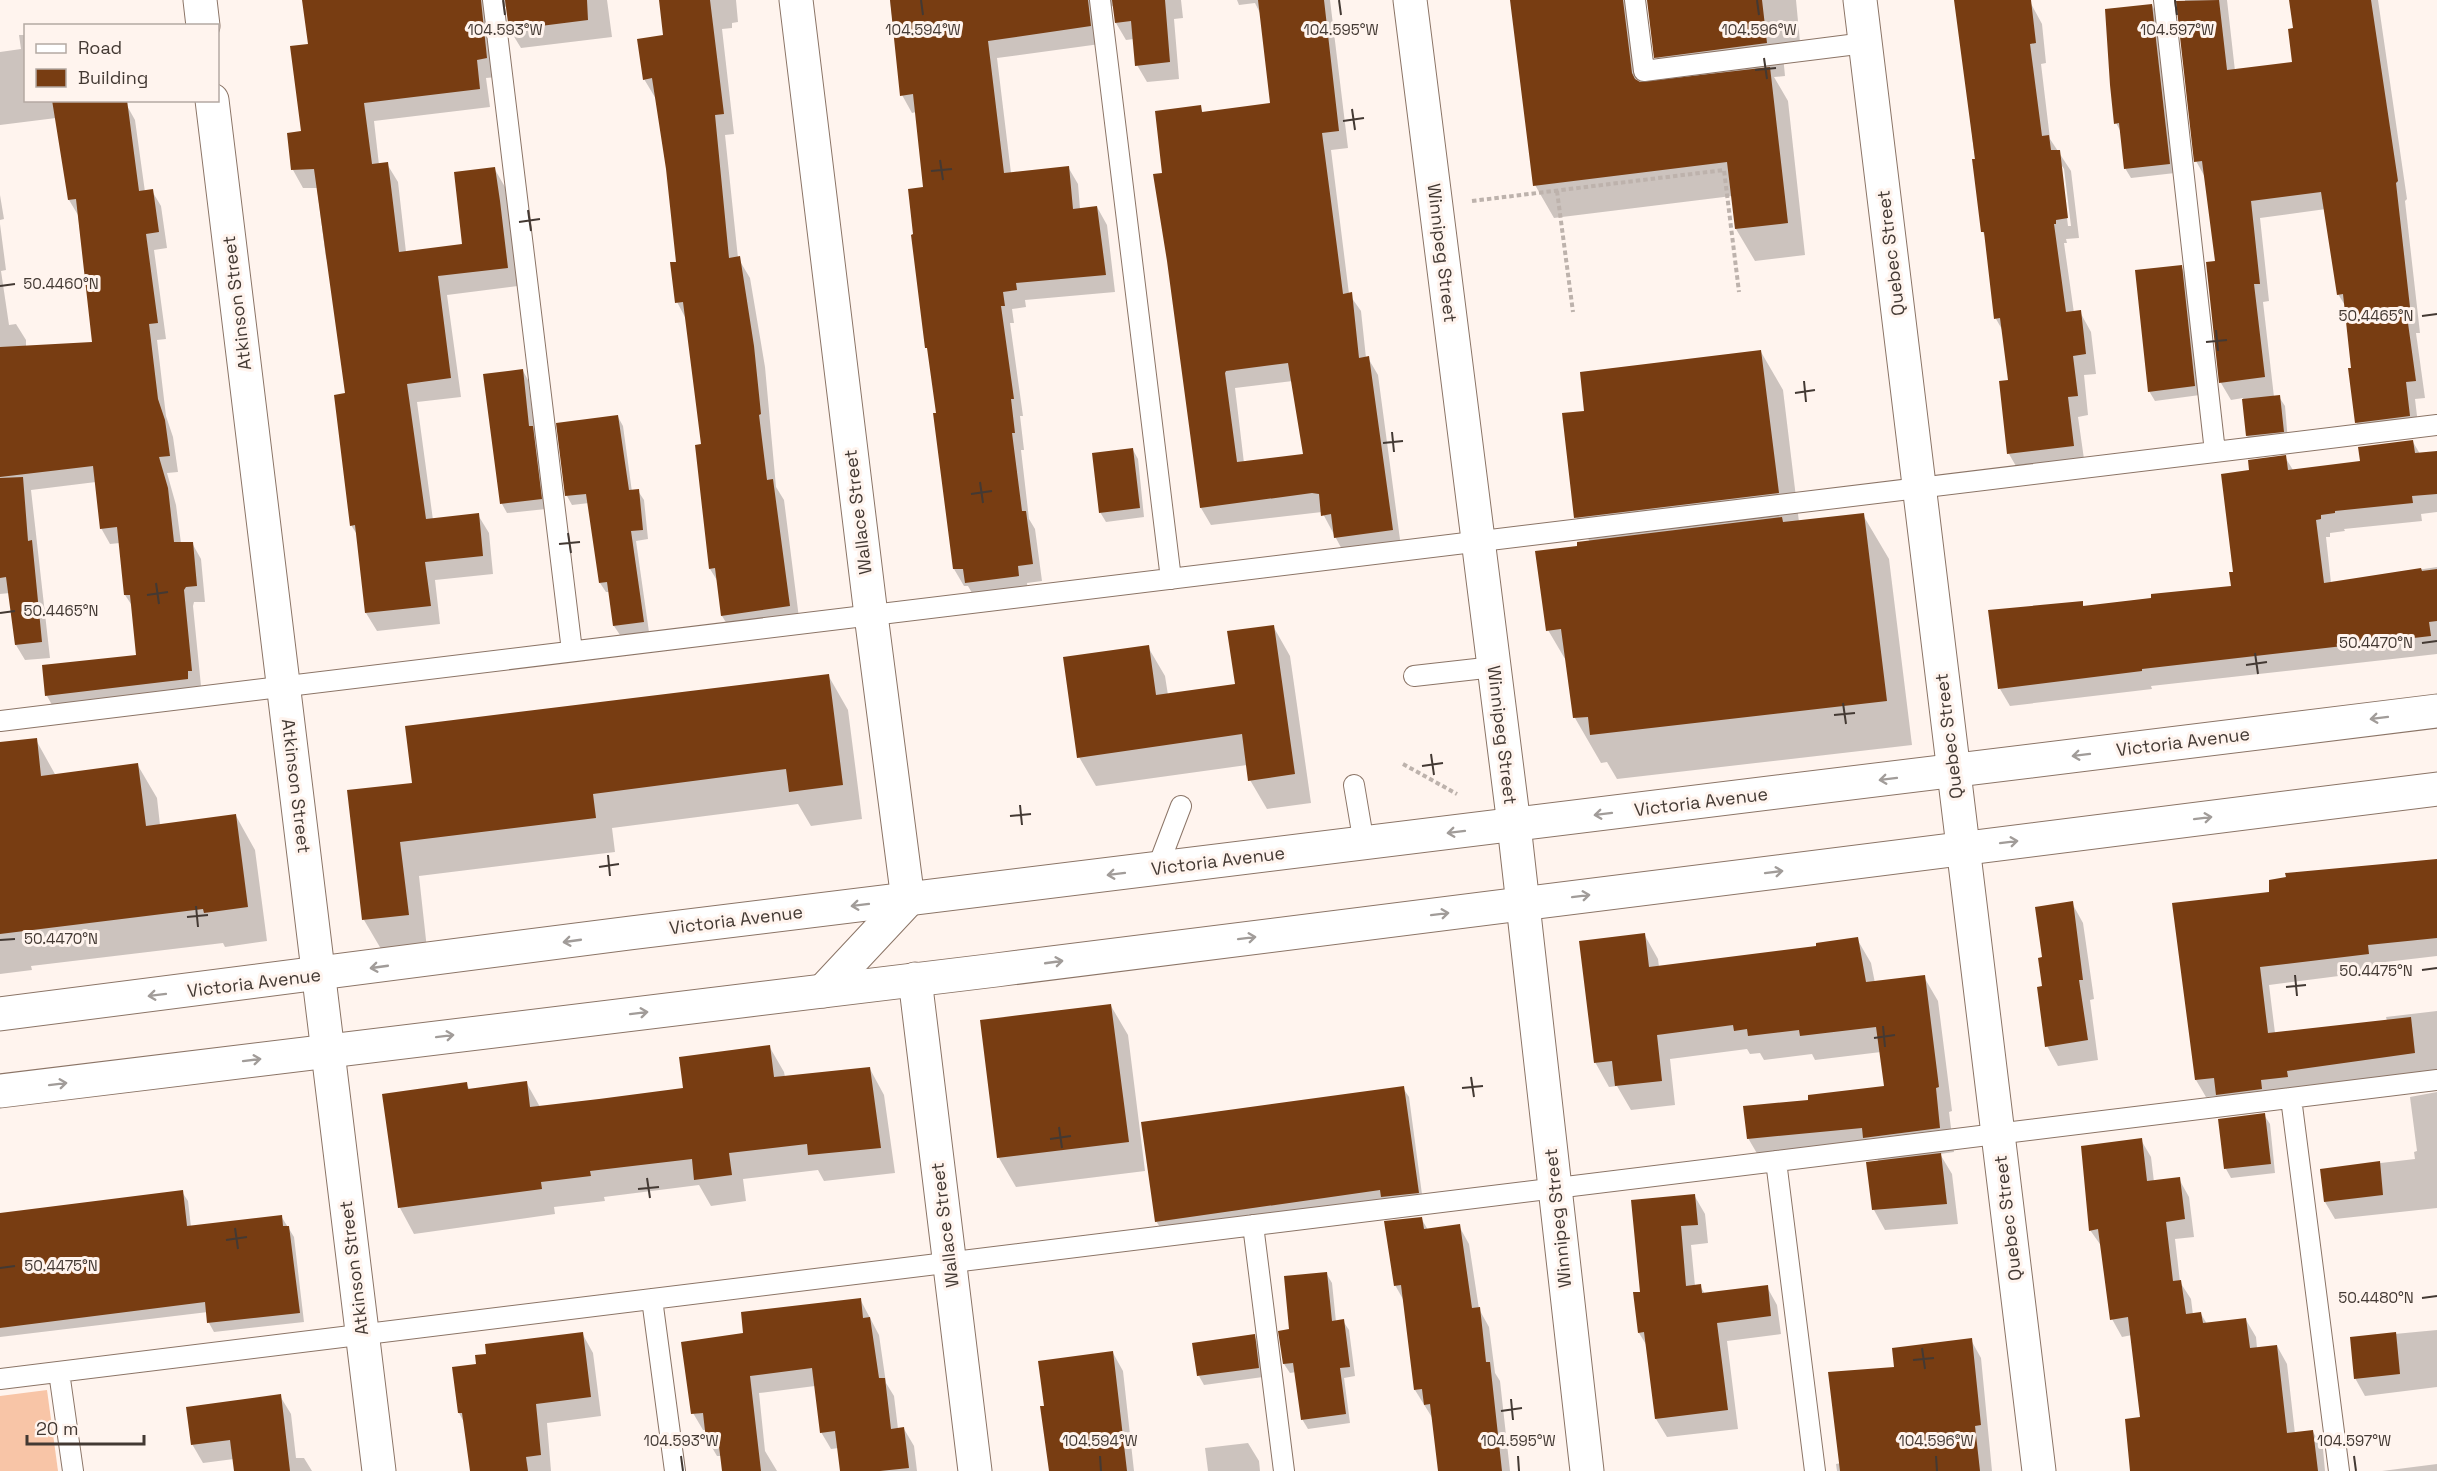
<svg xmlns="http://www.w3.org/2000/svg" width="2437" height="1471" font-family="'Space Grotesk',sans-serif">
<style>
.green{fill:#f8c5a7}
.shadow{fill:#0003;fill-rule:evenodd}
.building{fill:#783d12;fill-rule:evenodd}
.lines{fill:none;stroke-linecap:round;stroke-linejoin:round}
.service-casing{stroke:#8b7466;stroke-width:22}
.minor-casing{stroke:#8b7466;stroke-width:35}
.tertiary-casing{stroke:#8b7466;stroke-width:35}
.secondary-casing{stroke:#8b7466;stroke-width:35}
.primary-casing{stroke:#8b7466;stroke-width:35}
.path{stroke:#bdb2ac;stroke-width:4;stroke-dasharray:4.5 3;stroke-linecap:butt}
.service{stroke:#fff;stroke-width:20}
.minor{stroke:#fff;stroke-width:33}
.tertiary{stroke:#fff;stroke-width:33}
.secondary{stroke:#fff;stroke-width:33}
.primary{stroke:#fff;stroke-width:33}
.oneway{stroke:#a19c99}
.ticks{fill:none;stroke:#433933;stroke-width:2}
.labels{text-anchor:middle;stroke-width:6;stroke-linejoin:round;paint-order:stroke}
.street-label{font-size:18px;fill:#433933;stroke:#fff4ee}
.ticks-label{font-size:15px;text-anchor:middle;fill:#433933;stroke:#fff4ee;stroke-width:6;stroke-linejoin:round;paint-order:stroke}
</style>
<rect width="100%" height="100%" fill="#fff4ee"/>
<path class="green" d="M47,1390L58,1471H0V1396Z"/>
<path class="shadow" d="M304,0H607L612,37L521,48L510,30L507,7L502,6L497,77L486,78L490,107L374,121L379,165L387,164L398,182L406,252L464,245L494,168L505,187L510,221L518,286L447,295L461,397L417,402L433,520L478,515L489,533L493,574L435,580L440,624L377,631L366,613L358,536L351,525L347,394L330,266L326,258L317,188H303L293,170L302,132L309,45Z
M661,0H736L738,22L732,23V28L722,29L734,134L725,135L738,258L750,278L765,367L776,487L784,500L800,626L734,635L722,616L718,582L710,569L703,446L686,319L677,302V263L668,169L656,99L644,79L665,36Z
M890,0H1181L1183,18L1174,19L1179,79L1147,82L1137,65L1134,39L1126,40L1116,23L1114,7L1110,5L1100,44L997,58L1011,173L1068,167L1078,184L1080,209L1097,207L1107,225L1115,292L1025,300L1026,307L1012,309L1014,323H1010L1023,416H1020L1024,450H1021L1029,519L1035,529L1042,581L1027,583L1028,593L976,600L968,586H964L954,569L938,414L925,188L916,112L912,113L902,95Z
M1237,0H1330L1348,148L1331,150L1349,294L1361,311L1366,358H1368L1378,375L1401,547L1345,555L1322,512L1211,525L1201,508L1200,107L1203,113L1272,104L1261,15L1255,3L1239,5ZM1293,381L1304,456L1244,463L1235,388Z
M1512,0H1630L1641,35L1647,84L1670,81L1656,57L1649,0H1796L1801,53L1783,55L1785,76L1774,77L1788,101L1805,255L1755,261L1736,229L1732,196L1554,218L1535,185Z
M1957,0H2029L2042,24L2046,63L2041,64L2050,139L2071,171L2079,238L2066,239L2067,243H2064L2074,313L2080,312L2091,332L2096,374L2084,375L2088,415L2078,417L2085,466L2020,473L2009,454V382L2003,331L1996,319L1986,238L1983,232ZM2060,163L2064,169L2071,226H2068Z
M2185,0H2227L2235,71L2294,63V30L2291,0H2378L2407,199L2405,201L2420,333H2416L2425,398L2415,399L2419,433L2366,440L2356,422L2346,307L2338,294L2326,209L2260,218L2269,301L2263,302L2274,397H2279L2285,406L2288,441L2253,445L2247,436L2243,398L2231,400L2221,383L2216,262L2206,179L2196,161Z
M2152,5L2157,15L2175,173L2131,178L2125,168L2121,132L2116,123Z
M19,35H26V100H121L126,104L135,120L145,192L152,191L161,206L167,248L154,250L166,339L157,340L166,416L173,437L178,472L167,473L176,505L181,543H192L201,559L205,602H194L193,606L201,686L196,687L197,695L56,712L47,696L43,667L137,657L133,607L125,595L120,543L110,544L101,528L96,482L31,490L50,658L25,660L16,645L10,593L0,594V224L6,270L1,271L9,325L16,324L26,340V347L94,344L78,215L69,200L56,118L0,125V52L21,49Z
M0,195L4,219L0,220Z
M2181,266L2186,276L2200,395L2155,401L2149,391Z
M1761,352L1783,390L1799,522L1863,515L1889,559L1912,745L1617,779L1607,762L1601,763L1575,718L1568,664L1548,630L1579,547L1590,542L1576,517L1586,412Z
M523,371L528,380L546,509L507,513L502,504L485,376Z
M618,417L623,426L632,492L638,491L644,500L648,539L636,541L649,632L620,635L614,626L610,592H606L600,583L589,503L572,505L567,496L558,424Z
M2413,442L2420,454L2437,453V512L2421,514L2422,521L2344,529L2345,531L2330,533V537H2326L2331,583L2437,567V654L2151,686L2152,689L2010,706L2000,689L2082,603L2084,607L2233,588L2251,472L2285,457L2293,470L2362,462Z
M1133,450L1138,459L1144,517L1106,522L1100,512Z
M1273,626L1290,656L1311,803L1267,809L1250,780L1247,765L1096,786L1079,757L1148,647L1165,676L1168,695L1237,685Z
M828,675L848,710L862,819L811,826L798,804L612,828L615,852L419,876L427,949L384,954L364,920L413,785Z
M36,740L56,776L137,764L157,798L160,825L236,816L255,850L267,941L225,947L223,943L31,966L32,970L0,974V743Z
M2437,860V956L2377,963L2378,971L2269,985L2275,1033L2387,1021L2386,1017L2437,1011V1086L2417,1089L2408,1073L2296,1089L2227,1112L2218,1096L2206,1097L2196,1080L2270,893Z
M2072,903L2083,923L2094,999L2090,1000L2098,1060L2058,1066L2047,1046L2044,959Z
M1644,934L1658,959L1659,967L1818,948L1857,939L1871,963L1875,983L1924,977L1938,1001L1952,1111L1949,1112L1954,1152L1940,1154L1952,1174L1958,1224L1885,1230L1874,1210L1868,1163L1879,1162L1873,1152L1762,1162L1748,1138L1810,1101L1885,1088L1881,1052L1815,1060L1812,1054L1764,1060L1760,1053L1750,1054L1747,1049L1670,1059L1675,1105L1631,1110L1617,1086L1609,1087L1595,1062Z
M1111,1006L1128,1035L1145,1171L1016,1187L999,1158L981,1022Z
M769,1046L784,1072L785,1077L870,1069L884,1095L895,1173L824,1181L818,1170L743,1179L746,1201L711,1206L699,1185L604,1197L605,1201L554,1207L555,1214L414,1234L400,1208L384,1095L466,1084L470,1090L526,1082L540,1107L685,1089Z
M1403,1088L1409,1097L1423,1202L1388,1206L1384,1199L1162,1230L1156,1221Z
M2437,1092V1210V1208L2335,1219L2325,1202L2321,1170L2415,1159L2414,1152L2417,1151L2410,1097Z
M2264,1115L2270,1124L2275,1173L2231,1178L2226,1169L2220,1120Z
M2141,1140L2151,1157L2154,1182L2179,1179L2189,1197L2194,1237L2175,1239L2180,1282L2191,1299L2193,1315L2201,1314L2207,1324L2246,1320L2256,1337L2257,1348L2277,1346L2287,1364L2295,1434L2313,1432L2323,1449L2325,1471H2132L2141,1418L2132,1335L2122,1337L2112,1319L2102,1247L2090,1230Z
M182,1192L188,1201L191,1227L281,1216L294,1237L304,1322L214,1332L209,1323L208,1312L0,1337V1214Z
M1694,1195L1705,1214L1708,1243L1691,1245L1695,1286H1700L1705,1294L1767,1287L1777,1305L1781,1334L1727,1341L1738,1429L1667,1437L1656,1419L1647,1346L1639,1333L1642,1293Z
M1421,1218L1428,1230L1459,1226L1469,1244L1479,1309L1489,1327L1495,1373L1500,1381L1510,1471H1439L1433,1419L1415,1390L1404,1301L1395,1285Z
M1326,1273L1332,1283L1336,1322L1343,1321L1349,1330L1355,1376L1344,1378L1350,1423L1308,1429L1302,1419L1296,1372L1290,1373L1284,1364L1280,1332L1291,1331Z
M860,1299L879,1335L886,1383L894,1396L898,1429H904L914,1446L917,1471H841L839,1448L831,1449L821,1432L815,1386L759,1393L765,1451L777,1471H724L722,1456H717L707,1439L706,1430H703L693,1413L745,1335Z
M2437,1330V1387L2365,1396L2355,1378L2352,1338Z
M582,1333L593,1353L601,1416L547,1423L551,1471H472L465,1424L459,1413L478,1366Z
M1254,1336L1259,1345L1263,1377L1204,1385L1199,1376Z
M1971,1340L1981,1358L1992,1471H1837L1836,1464L1841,1463L1896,1369Z
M1113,1353L1123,1371L1134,1471H1050L1045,1407Z
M280,1396L291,1414L296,1458H304L312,1471H236L234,1459L203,1463L192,1444Z
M1248,1443L1259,1461L1260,1471H1208L1205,1448Z
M2437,1464V1471H2382Z"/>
<path class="building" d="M302,0H481L487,58L477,60L480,89L364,103L372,164L388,162L399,252L462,244L454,172L495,167L500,201L508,268L438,276L451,378L407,384L426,519L479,513L483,556L425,562L431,606L365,613L355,525L350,526L334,395L345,393L314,169L291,170L287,133L301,131L290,46L308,44Z
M505,0H587L588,20L509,30Z
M659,0H710L724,114L715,115L729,258L740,256L754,346L761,414L759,415L767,480L773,479L790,606L721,616L715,568L709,569L695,445L701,444L683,302L675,303L670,262H676L666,169L652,78L643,80L637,39L663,35Z
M890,0H1088L1091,26L988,41L1004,173L1069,166L1073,209L1097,206L1106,275L1016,283L1017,290L1003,292L1005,306H1001L1014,399H1011L1015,433H1012L1022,511H1026L1033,564L1018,566L1019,576L965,583L963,569H953L933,413H936L927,348H925L911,235L913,234L908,189L923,187L913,94L900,96Z
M1112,0H1165L1170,62L1135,66L1131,21L1115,23Z
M1258,0H1324L1339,131L1322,133L1337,247L1343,294L1352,292L1359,358L1369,356L1393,530L1334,538L1331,514L1321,516L1319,494L1312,493L1200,508L1167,261L1153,174L1162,173L1155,111L1201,105L1202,112L1270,103ZM1288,363L1303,454L1237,462L1225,373L1226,371Z
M1510,0H1623L1632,73L1635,79L1640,82L1770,67L1788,223L1735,229L1727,162L1533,186Z
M1647,0H1762L1767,43L1654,58Z
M1954,0H2031L2036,43L2030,44L2042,136L2049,135L2051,150H2060L2068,218L2056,220V224H2054L2066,312L2081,310L2086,354L2073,356L2078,396L2068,397L2074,446L2007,454L1999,381L2008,380L2000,318L1994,319L1984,232H1981L1972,159H1975Z
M2219,0L2227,70L2292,62L2288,29L2293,28L2289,0H2371L2398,181L2396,183L2411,316H2407L2416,381L2406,382L2410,416L2355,423L2348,368H2351L2343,294L2337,295L2321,192L2251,201L2260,284H2254L2265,377L2219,383L2206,262L2215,261L2202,161L2194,162L2176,1Z
M2152,4L2170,164L2124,169L2119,123L2114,124L2110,85L2105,9Z
M52,100H127L139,191L153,189L159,232L146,234L158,323L149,324L158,399L165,420L170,456L159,457L168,488L174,542H193L197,586L186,587L184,590L192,671H188V679L45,696L42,665L136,655L130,595H124L117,527L100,529L93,466L0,477V347L92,342L76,199L68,200Z
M2182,265L2195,386L2148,392L2135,270Z
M1761,350L1779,493L1574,518L1562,413L1584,411L1580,372Z
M523,369L529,426H533L542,499L500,504L483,374Z
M2280,395L2284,432L2246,436L2242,399Z
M618,415L629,490L639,489L643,530L631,531L644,622L613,626L607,582L599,583L586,494L565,496L556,423Z
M2413,440L2415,453L2437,451V494L2412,496L2413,503L2335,511V513L2321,515V519L2316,520L2324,583L2421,568L2422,571L2437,569V621L2429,622L2431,636L2142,669V671L1998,689L1988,610L2083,601V606L2151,598V594L2231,586L2229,572H2233L2221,474L2249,470L2248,460L2286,455L2288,470L2360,461L2358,447Z
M1133,448L1140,508L1099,513L1092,453Z
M23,477L28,541L32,540L42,642L15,645L6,577L0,578V478Z
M1864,513L1887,701L1590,735L1588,717L1573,718L1561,629L1546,631L1535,551L1577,546V542L1782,517L1783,522Z
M1274,625L1295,774L1248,781L1242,734L1077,758L1063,657L1149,645L1156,695L1235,684L1227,631Z
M829,674L843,785L789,792L786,769L593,794L596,818L400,842L409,915L362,920L347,790L412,783L405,726Z
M37,738L41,776L138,763L146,826L236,814L248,907L204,913L203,909L0,934V742Z
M2437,859V938L2368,945L2369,954L2260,967L2268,1033L2411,1017L2415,1053L2287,1071L2288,1077L2261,1080L2262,1089L2216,1095L2214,1078L2195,1080L2172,903L2269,892V880L2286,877L2285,873Z
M2073,901L2083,980H2079L2088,1040L2045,1047L2037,987L2042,986L2038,958L2042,957L2035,907Z
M1645,933L1649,967L1816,946V943L1858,937L1866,982L1925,975L1939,1087L1936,1088L1940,1128L1863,1138L1862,1128L1747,1139L1743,1106L1808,1100V1095L1884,1086L1876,1027L1800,1036L1799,1030L1748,1036L1747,1029L1734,1031L1733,1025L1657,1035L1662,1081L1615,1086L1612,1061L1594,1063L1579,941Z
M1111,1004L1129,1142L997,1158L980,1020Z
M770,1045L774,1077L870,1067L881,1148L808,1155L807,1144L729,1153L732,1175L694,1180L692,1159L590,1171L591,1176L541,1182L542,1189L398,1208L382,1094L467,1082L468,1089L527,1081L530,1107L599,1099L683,1088L679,1057Z
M1404,1086L1419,1193L1381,1197L1380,1190L1155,1222L1141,1122Z
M2265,1113L2271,1164L2224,1169L2218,1119Z
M2142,1138L2147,1181L2180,1177L2185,1219L2166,1222L2173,1281L2181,1280L2186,1314L2201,1312L2203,1323L2246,1318L2250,1348L2277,1345L2287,1433L2313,1430L2318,1471H2130L2125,1419L2140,1417L2128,1317L2110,1320L2098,1229L2089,1231L2081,1146Z
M1941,1153L1947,1204L1872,1210L1866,1162Z
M2380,1161L2383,1195L2324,1202L2320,1169Z
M183,1190L187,1226L282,1215L283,1226H289L300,1313L207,1323L205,1302L0,1328V1213Z
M1695,1194L1698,1225L1681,1226L1686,1286L1701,1284L1702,1293L1768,1285L1771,1316L1717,1323L1728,1410L1655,1419L1644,1332L1638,1333L1633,1292H1640L1631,1200Z
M1422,1217L1424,1229L1460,1224L1472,1308L1480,1307L1486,1362H1490L1502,1471H1438L1430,1404L1424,1405L1422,1389L1414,1390L1401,1285L1394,1286L1384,1221Z
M1327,1272L1332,1321L1344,1319L1350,1367L1340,1368L1346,1414L1301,1420L1293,1363L1283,1364L1278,1331L1289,1329L1284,1276Z
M861,1298L863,1318L870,1317L879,1378H885L891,1429L904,1427L909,1468L880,1471H840L835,1431L820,1433L812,1368L750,1376L761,1471H722L718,1438L706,1440L703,1413L691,1414L681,1342L743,1333L741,1312Z
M583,1332L591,1397L536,1404L541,1455L526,1457L528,1471H470L462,1413H458L452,1367L476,1364L475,1355L486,1354L485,1344Z
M2396,1332L2400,1374L2354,1379L2350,1337Z
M1255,1334L1259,1368L1197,1376L1192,1343Z
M1972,1338L1981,1425L1975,1426L1980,1471H1840L1828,1372L1894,1367L1892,1348Z
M1113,1351L1127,1471H1049L1040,1406H1044L1038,1361Z
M281,1394L290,1471H234L230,1440L191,1445L186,1407Z"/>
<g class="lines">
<defs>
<path id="service" d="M493,0L572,651
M1100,0L1171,579
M1635,0L1644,71L1865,43
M2164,0L2215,452
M1414,676L1494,667
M0,721L2437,425
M1354,785L1364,844
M1157,869L1181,806
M2291,1098L2339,1471
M1776,1161L1815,1471
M1253,1225L1284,1471
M652,1299L675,1471
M59,1372L73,1471
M0,1379L2437,1080"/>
<path id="minor" d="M200,0L203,26
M796,0L871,615L908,900L823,991
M1860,0L2039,1471
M212,100L379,1471
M915,979L975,1471"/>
<path id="tertiary" d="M1410,0L1514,825"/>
<path id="secondary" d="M1514,825L1587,1471"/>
<path id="primary" d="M0,1014L630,933L2437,711
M0,1091L996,970L2437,789"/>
</defs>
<use href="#service" class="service-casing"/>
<use href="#minor" class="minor-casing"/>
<use href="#tertiary" class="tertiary-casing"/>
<use href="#secondary" class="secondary-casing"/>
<use href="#primary" class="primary-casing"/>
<path class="path" d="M1557,191L1573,312
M1472,201L1724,170L1739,292
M1403,764L1457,794"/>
<use href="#service" class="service"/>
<use href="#minor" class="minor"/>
<use href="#tertiary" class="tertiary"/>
<use href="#secondary" class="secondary"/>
<use href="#primary" class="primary"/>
</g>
<defs><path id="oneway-shaft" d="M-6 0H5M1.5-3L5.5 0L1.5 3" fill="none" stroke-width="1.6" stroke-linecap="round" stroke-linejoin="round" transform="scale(1.5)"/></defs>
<g class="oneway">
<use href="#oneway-shaft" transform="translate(2379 718) rotate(173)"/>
<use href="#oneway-shaft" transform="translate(2081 755) rotate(173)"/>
<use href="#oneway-shaft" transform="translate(1888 779) rotate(173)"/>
<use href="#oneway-shaft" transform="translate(1603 814) rotate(173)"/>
<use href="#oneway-shaft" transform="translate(2203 818) rotate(-7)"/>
<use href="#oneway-shaft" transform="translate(1456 832) rotate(173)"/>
<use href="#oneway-shaft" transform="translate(2009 842) rotate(-7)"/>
<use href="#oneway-shaft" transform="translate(1774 872) rotate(-7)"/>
<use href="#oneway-shaft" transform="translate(1116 874) rotate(173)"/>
<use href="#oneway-shaft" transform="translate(1581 896) rotate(-7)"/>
<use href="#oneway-shaft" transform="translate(860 905) rotate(173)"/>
<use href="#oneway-shaft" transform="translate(1440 914) rotate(-7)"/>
<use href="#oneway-shaft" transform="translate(1247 938) rotate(-7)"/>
<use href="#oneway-shaft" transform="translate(572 941) rotate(172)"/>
<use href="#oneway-shaft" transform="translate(1054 962) rotate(-8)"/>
<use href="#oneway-shaft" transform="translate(379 967) rotate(172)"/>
<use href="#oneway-shaft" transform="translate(157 995) rotate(173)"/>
<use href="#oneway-shaft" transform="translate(639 1013) rotate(-7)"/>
<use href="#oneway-shaft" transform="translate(445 1036) rotate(-7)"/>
<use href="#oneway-shaft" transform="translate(252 1060) rotate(-7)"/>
<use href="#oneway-shaft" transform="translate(58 1084) rotate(-7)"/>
</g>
<path class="ticks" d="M503,0L505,15M921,0L923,15M1339,0L1341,15M1757,0L1759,15M2175,0L2177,15M1764,58L1767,79M1755,70L1776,68M1352,109L1355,130M1343,121L1364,118M940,160L943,180M931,171L952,169M528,210L531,231M519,222L540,219M0,286L15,284M2422,316L2437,314M2216,330L2218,351M2206,342L2227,340M1804,381L1806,402M1795,393L1815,390M1392,432L1394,452M1383,443L1403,441M980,482L983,503M971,494L992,491M568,533L571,553M559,544L580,542M156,583L159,604M147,595L168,592M0,613L15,611M2422,643L2437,641M2255,653L2258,674M2246,665L2267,662M1843,703L1846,724M1834,715L1855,713M1431,754L1434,775M1422,766L1443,763M1020,805L1022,825M1010,816L1031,814M608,855L610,876M599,867L619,864M196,906L198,927M187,917L208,915M0,940L15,939M2422,970L2437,968M2295,975L2297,996M2286,987L2306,985M1883,1026L1885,1047M1874,1038L1895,1035M1471,1077L1474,1097M1462,1088L1483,1086M1059,1127L1062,1148M1050,1139L1071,1136M647,1178L650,1198M638,1189L659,1187M235,1228L238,1249M226,1240L247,1237M0,1268L15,1266M2422,1298L2437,1296M1922,1348L1925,1369M1913,1360L1934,1358M1511,1399L1513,1420M1501,1411L1522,1408M681,1456L683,1471M1100,1456L1101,1471M1518,1456L1519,1471M1936,1456L1937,1471M2354,1456L2356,1471"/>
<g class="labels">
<g class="street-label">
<text transform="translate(1442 253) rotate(83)" y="6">Winnipeg Street</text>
<text transform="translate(1891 253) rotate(-97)" y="6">Quebec Street</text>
<text transform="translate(237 303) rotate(-97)" y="6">Atkinson Street</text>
<text transform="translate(858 512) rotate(-97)" y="6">Wallace Street</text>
<text transform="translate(1502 735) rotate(83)" y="6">Winnipeg Street</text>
<text transform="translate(1949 736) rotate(-97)" y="6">Quebec Street</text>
<text transform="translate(2183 742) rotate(-7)" y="6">Victoria Avenue</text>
<text transform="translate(296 786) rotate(83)" y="6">Atkinson Street</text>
<text transform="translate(1701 802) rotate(-7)" y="6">Victoria Avenue</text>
<text transform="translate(1218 861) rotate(-7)" y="6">Victoria Avenue</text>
<text transform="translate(736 920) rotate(-7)" y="6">Victoria Avenue</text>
<text transform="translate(254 983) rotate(-7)" y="6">Victoria Avenue</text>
<text transform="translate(1558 1218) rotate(-96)" y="6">Winnipeg Street</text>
<text transform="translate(2008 1218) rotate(-97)" y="6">Quebec Street</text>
<text transform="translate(945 1225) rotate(-97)" y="6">Wallace Street</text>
<text transform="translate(354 1268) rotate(-97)" y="6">Atkinson Street</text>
</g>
</g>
<g class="ticks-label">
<text x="505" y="35">104.593°W</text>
<text x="923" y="35">104.594°W</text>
<text x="1341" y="35">104.595°W</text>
<text x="1759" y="35">104.596°W</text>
<text x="2177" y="35">104.597°W</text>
<text x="61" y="289">50.4460°N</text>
<text x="2376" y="321">50.4465°N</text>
<text x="61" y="616">50.4465°N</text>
<text x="2376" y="648">50.4470°N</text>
<text x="61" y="944">50.4470°N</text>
<text x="2376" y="976">50.4475°N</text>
<text x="61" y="1271">50.4475°N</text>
<text x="2376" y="1303">50.4480°N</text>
<text x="681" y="1446">104.593°W</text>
<text x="1100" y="1446">104.594°W</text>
<text x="1518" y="1446">104.595°W</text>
<text x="1936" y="1446">104.596°W</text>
<text x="2354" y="1446">104.597°W</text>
</g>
<rect x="24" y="24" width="195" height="78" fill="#fff4ee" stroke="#b4a9a3" stroke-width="1.5"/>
<rect x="36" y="44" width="30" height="9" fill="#ffffff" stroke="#b4a9a3" stroke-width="1.5"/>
<text x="78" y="54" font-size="18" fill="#433933">Road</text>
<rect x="36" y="69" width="30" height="18" fill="#783d12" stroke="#b4a9a3" stroke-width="1.5"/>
<text x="78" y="84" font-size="18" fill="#433933">Building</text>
<path d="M27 1435v9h117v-9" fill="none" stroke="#433933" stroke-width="3"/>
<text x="36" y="1435" font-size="18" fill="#433933" stroke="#fff4ee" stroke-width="4.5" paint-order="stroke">20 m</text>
</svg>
